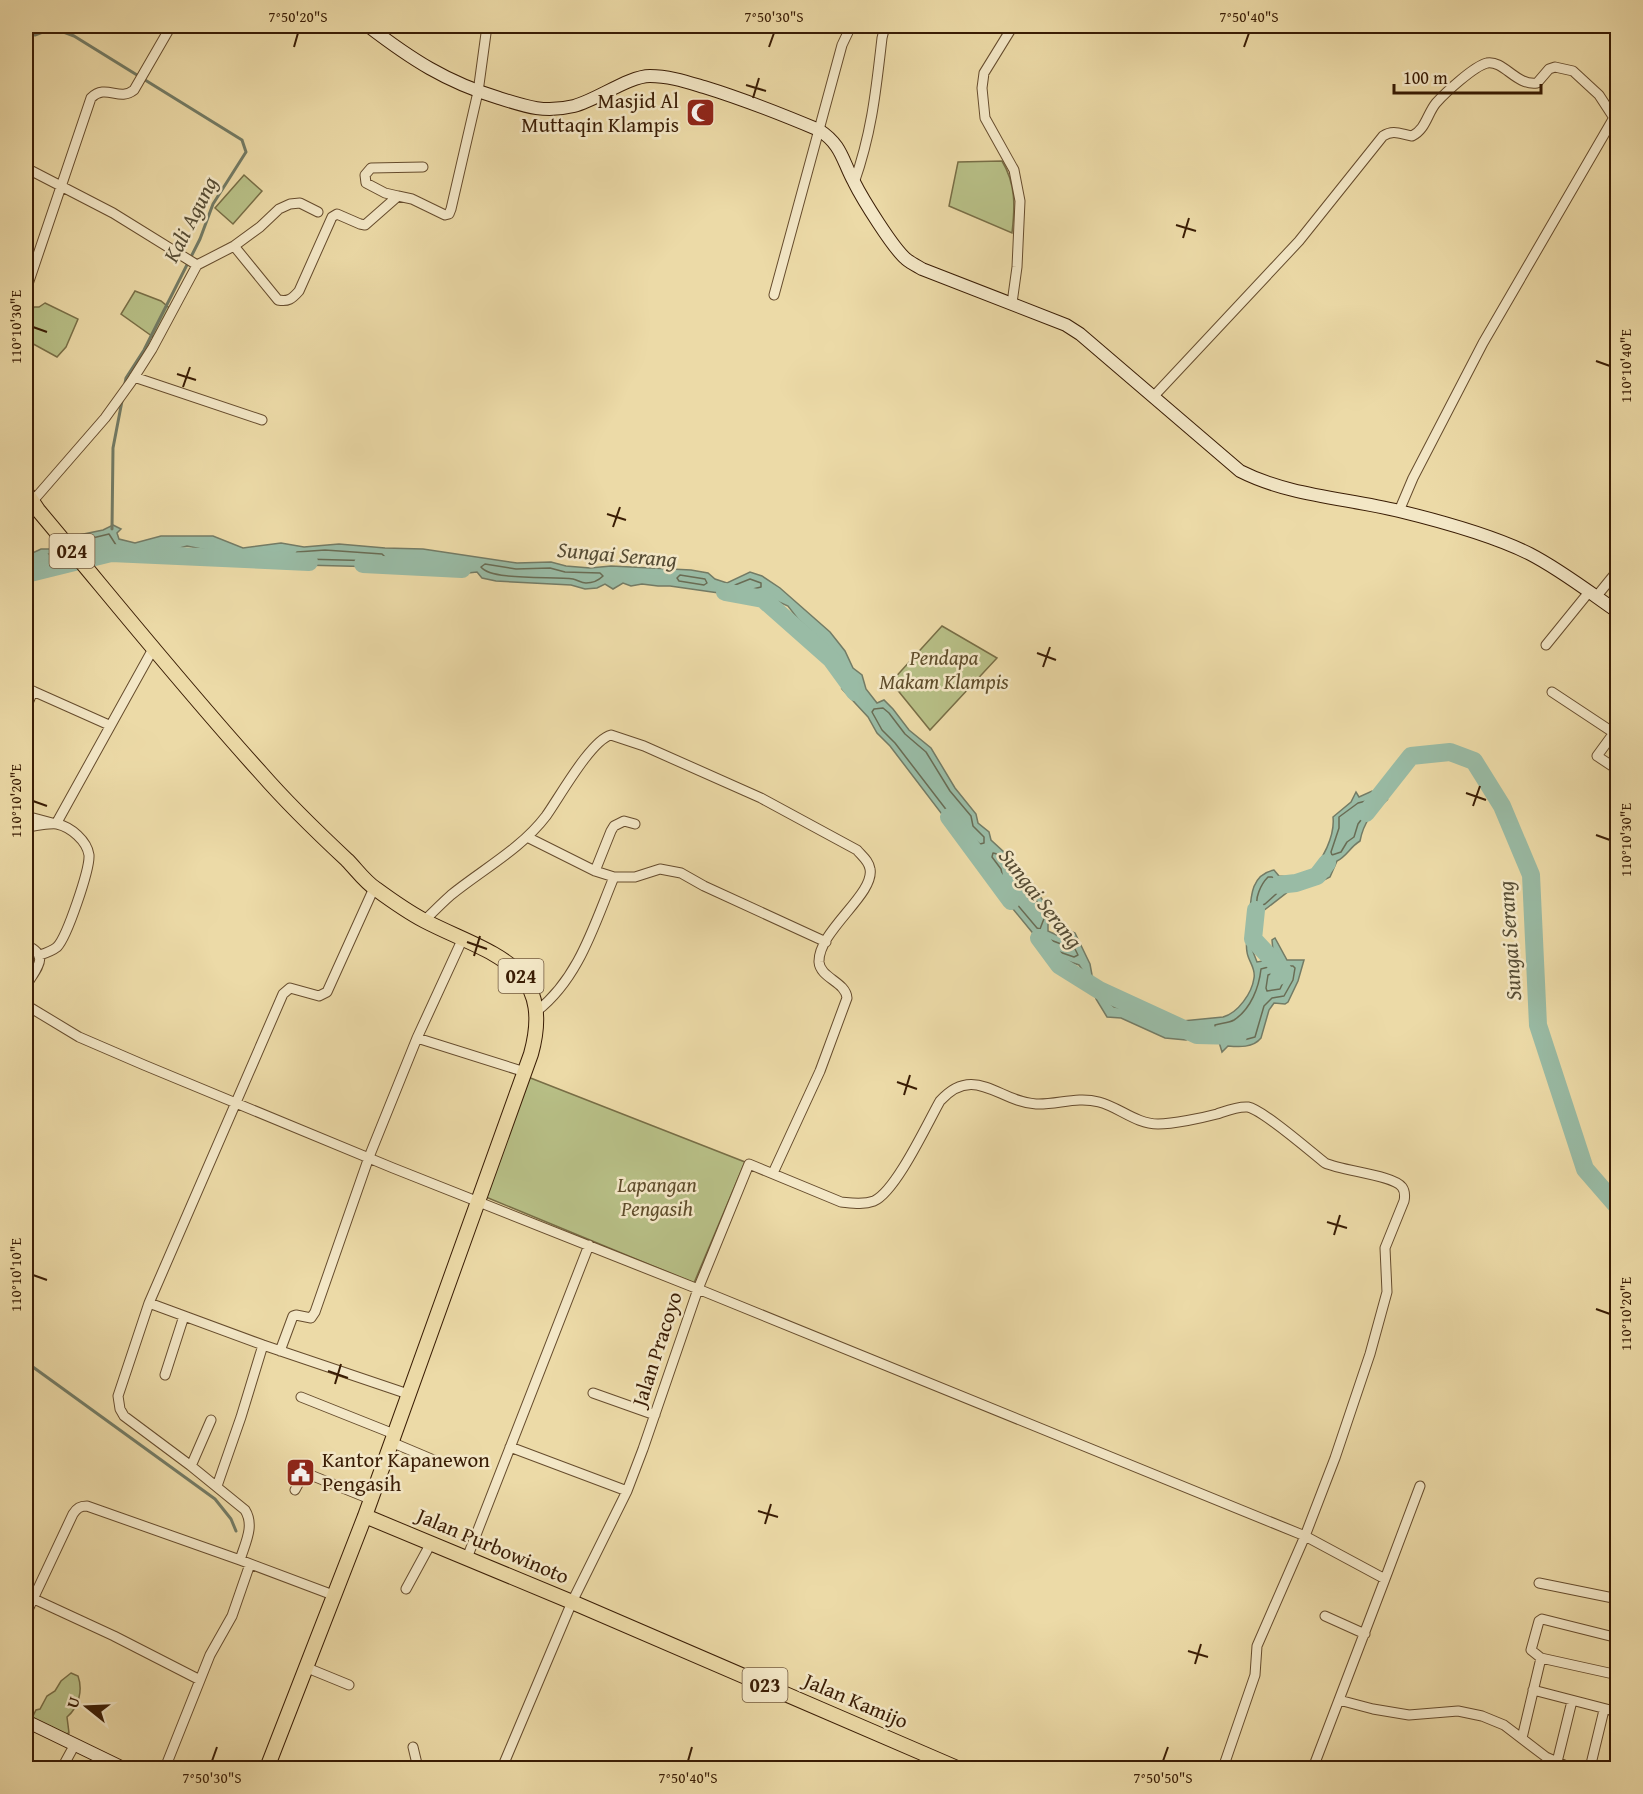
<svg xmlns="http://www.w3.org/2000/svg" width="1643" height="1794" font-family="'Gentium Book Plus',serif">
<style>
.green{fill:#b8c087;stroke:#786e46;stroke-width:1.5}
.water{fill:#99bba5;stroke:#737b65;stroke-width:1.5}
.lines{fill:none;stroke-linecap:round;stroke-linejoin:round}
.shore{stroke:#696c54;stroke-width:1.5}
.stream{stroke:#737b65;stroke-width:3}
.river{stroke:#99bba5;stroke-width:18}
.street-casing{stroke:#664c2d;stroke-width:11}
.secondary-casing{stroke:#391c04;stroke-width:14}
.primary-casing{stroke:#391c04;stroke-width:16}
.street{stroke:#f3e7c6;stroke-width:9}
.secondary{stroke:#f3e7c6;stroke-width:12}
.primary{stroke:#ecdaa7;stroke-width:14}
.ticks{fill:none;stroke:#391c04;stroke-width:2}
.labels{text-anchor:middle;stroke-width:5;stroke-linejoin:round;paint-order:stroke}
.shield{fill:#f3e7c6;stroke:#71593e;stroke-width:1.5}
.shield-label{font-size:20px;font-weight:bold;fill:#391c04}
.poi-label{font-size:21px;fill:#391c04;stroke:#f3e7c6;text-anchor:end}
.park-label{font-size:21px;font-style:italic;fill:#5f4d2b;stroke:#f3e7c6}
.street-label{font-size:21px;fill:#391c04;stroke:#f3e7c6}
.water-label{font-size:22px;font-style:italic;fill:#564c34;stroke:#f3e7c6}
.neatline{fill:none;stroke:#391c04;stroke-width:2}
.ticks-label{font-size:15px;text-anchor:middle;fill:#391c04}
</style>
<rect width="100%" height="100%" fill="#ecdaa7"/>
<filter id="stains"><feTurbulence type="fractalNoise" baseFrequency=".00333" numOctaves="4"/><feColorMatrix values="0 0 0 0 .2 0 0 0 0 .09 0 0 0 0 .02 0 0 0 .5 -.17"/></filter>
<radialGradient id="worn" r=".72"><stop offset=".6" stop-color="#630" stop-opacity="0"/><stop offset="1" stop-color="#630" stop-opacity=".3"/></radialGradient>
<path class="green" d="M1002,161C1016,184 1015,207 1012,233L949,206L958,162Z
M244,175L262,191L233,224L215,208Z
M135,291L161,301L173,311L156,339L121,314Z
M45,303L78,319L66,347L57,357L26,340V324L34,307H39Z
M942,626L997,658L930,730L891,682Z
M528,1077L745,1162L694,1283L481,1195Z
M71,1673L78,1676C83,1690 79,1707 67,1717L69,1733L66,1734L32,1718L36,1710L40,1709L47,1696L55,1691L61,1681Z"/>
<path class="water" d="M113,525L121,529L117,533L119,539L135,543L161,536H213L243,548L281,543L304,547L339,544L385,548L423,549L517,563L551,562L566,566L590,568L611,566L691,570L708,573L715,579L727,583L750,572L762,576L780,588L830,632L845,651L853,668L862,675L866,689L877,703L884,700L893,709L909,730L931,748L955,788L976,814L978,823L989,832L991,840L1017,864L1049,909L1053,916L1048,923V931L1063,938L1068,930L1075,933L1090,964L1092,975L1101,995L1114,1007L1134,1010L1162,1023L1223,1017C1238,1013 1252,993 1254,978C1256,968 1248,961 1247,952C1245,942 1248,933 1249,924C1251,903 1248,875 1274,870L1279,876C1288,877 1300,878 1308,873C1323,862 1335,835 1333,817L1351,802L1356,792L1359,797L1372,791L1376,794L1388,793L1380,799L1387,800C1372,813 1364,821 1360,841C1350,847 1347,856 1337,861L1330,877L1314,885L1307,877L1258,915L1250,944L1257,962L1269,960L1273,951L1272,940L1275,938L1287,960H1304L1298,981L1288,1002L1285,1004L1274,1003L1269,1010L1261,1038C1253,1048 1239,1047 1228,1046L1222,1052L1219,1042L1213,1034L1202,1033L1186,1040L1165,1038L1121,1018L1107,1017L1096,999L1089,980L1079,965L1047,954L1036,937L999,892L996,871L970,842L954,830L890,746L877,733L868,717L842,689L846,688L837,656L798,619L788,606L764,595L756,594L741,598L719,593L670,586H658L642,584L631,586L623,583L613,589L605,584L597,588L585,589L571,585L496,581L482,578L477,572L468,573L463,576L433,566L397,562L381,567L303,565L254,552H216L187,546L165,552L138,548L123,550L109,556L56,553L49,554L53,558L34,570L26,572V556L41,549H51L74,536L103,530Z"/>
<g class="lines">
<path class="shore" d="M76,542L109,534L116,545L108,550L80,548
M325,550L382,554L385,557L380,561L303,559L295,555L297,552Z
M485,564L516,569L550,568L565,572L600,573L603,576C598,581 593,583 586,583C581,583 578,580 573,579C554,576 491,581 481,567Z
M680,575L705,579L707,583L704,585L679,581L677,578Z
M750,579L761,583V587L741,592L734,590L735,585Z
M883,708L889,713L905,734L926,752L950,791L971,816L973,826L984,837V843L980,844L958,825L895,743L882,730L872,712L874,709Z
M1370,800L1373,801V804L1358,824L1354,837L1347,842L1341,852L1332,855L1331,852L1339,828V817L1358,803Z
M993,853C1009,855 1034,898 1044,912L1045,916L1040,929L1037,928L1005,890L1001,869L992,857Z
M1268,877H1272L1277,881L1284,883L1285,886L1265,904L1258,907C1254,899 1261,884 1268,877Z
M1048,939L1061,944L1071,941L1078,955L1074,957L1051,949L1047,942Z
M1278,959L1286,966H1293L1295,968L1293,980L1284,996L1272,998L1264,1006L1255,1037L1240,1041L1224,1039L1215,1028V1025C1221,1023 1229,1023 1234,1020C1251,1009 1259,987 1261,969L1272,966Z
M1279,971L1286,976L1280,989L1267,991L1266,988L1268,975Z"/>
<path class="stream" d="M26,33L35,35L53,28L74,36L242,140L246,152L213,204L200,239L144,350L126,378L125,383
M112,529L113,448L122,401
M26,1362L215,1499L231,1519L236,1531"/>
<path class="river" d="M363,564L462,569
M26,574L111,553L309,562
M725,592L763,599L831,659L855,692
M1366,813L1411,756L1450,752L1474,761L1502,806L1531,875L1538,1025L1585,1169L1618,1207
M949,817L1011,901
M1278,885L1296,883L1317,876L1327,863
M1256,910L1253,939L1283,971L1279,976
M1039,938L1059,965L1099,990L1197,1035L1238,1036"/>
<defs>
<path id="street" d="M1616,26L1618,33
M26,168L113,213L197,265
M854,183C872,132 876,90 882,38L885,26
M398,196L412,199L445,215L449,214L451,209L478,92L487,26
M234,246L278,300C288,302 292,299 299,291L332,217L337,214L360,224L365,225L398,196L385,193L366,183L365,175L371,168L423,167
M26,290L91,98C106,83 119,102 134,90L171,26
M774,295L842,45L851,26
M1012,303L1017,267L1020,201L1014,170L985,118L982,88L984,73L1013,26
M134,377L262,420
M1153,397L1299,241L1383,136C1393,129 1401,134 1412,136C1426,129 1427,114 1436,103C1445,93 1474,66 1487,63C1504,60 1516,86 1537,83L1549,69L1555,67L1573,71L1599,95L1614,118
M32,502L105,418L131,382L152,349L197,265L234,246L260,227L279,209L290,204L300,203L318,212
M1399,511L1413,478L1483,343L1616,114
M1596,597L1618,570
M1546,645L1589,592
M26,688L109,725
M1552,692L1614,733
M26,708L33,691
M1616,730L1597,756L1618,770
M26,816L56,824L153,649
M26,828C31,826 52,823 57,824C71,827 87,841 89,855C90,869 67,937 57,947C52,951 46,953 40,955
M527,837L595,871L614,877H635L660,869L681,873L704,886L826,942
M595,871L611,831L614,826L624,821L635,824
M425,920C433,912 442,903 451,895C483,869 521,849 546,816C559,798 591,740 611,735L644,746L761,798L857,850C862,856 869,861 870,869C875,894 818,931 819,962C820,978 846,982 847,998L820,1071L773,1173
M26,945C51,956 36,968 26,986
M26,1005L79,1037L144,1065L393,1168L698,1289L643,1449L627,1491L572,1602L502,1768
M537,1011C579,978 594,925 614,877
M417,1038L525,1072
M149,1303L263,1345L408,1394
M280,1351L293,1316L296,1315L311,1318L315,1312L369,1157L417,1038L463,938
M165,1375L184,1316
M593,1393L655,1415
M301,1397L394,1434
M391,1442L436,1461
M510,1447L627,1491
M191,1466L211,1420
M217,1486L241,1417L263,1345
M295,1490L303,1475L308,1474L370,1499
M467,1558L589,1245
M240,1560C245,1543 255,1526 245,1510L191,1466L124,1416L120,1409L118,1396L149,1303L283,994L290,988L319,996L327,992L374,888
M1385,1579L1420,1486
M1539,1583L1618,1599
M406,1589L431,1543
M34,1599L114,1636L200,1680
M26,1614L73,1514C77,1508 80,1506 87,1506L240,1560L333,1595
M1325,1616L1365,1634
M1618,1638L1542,1619L1539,1621L1531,1650L1541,1658L1618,1675
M305,1667L349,1685
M1533,1690L1618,1712
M1339,1700L1373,1709L1409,1715L1458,1711L1482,1716L1504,1725L1546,1757L1571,1768
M1522,1738L1541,1658
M413,1747L418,1768
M1557,1762L1572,1701
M62,1768L74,1746
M165,1768L210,1655L232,1616L250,1564
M1223,1768L1255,1675L1257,1646L1305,1536L698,1289L749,1164L841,1202C852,1203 863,1205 874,1201C896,1191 927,1124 940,1101C974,1063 999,1102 1036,1104C1057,1105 1077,1096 1099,1102C1119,1107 1136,1124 1158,1124C1173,1124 1202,1118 1217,1114C1226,1111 1238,1106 1248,1107C1263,1110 1310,1151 1325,1163C1342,1171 1393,1175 1402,1187C1405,1191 1405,1196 1404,1201L1385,1248L1387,1292L1370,1354L1335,1458L1305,1536L1385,1579L1313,1768
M1590,1768L1604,1710"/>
<path id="secondary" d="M368,26C411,59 446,82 499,98C527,107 545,113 574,106C597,100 629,76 650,76C669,76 687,82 704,87C743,99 781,114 819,130C842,145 842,160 854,182C863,200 893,248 906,259C911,263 917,266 922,269L1066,325L1080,334L1240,471C1289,496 1346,498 1399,511C1440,521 1492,535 1530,554C1561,570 1589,592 1618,612
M26,1721L123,1768"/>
<path id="primary" d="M26,492L38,510C112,598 184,688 261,773C288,804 317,832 347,860C356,869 365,882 376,889C391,900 408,912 425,921C489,954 556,964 531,1054L365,1516L267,1768
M365,1516L572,1602L957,1768"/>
</defs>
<use href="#street" class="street-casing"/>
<use href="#secondary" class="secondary-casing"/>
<use href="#primary" class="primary-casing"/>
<use href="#street" class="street"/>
<use href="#secondary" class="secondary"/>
<use href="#primary" class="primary"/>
</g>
<path class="ticks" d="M294,47L298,33M769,47L774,33M1244,47L1249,33M746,85L766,91M753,98L759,78M1176,225L1196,231M1183,238L1189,218M33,327L47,332M1596,361L1610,366M177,374L196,380M183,387L190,367M607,514L626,520M613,527L620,507M1037,653L1056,660M1043,667L1050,647M1466,793L1486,800M33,801L47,806M1473,806L1480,786M1596,835L1610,840M467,942L487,949M474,956L480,936M897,1082L917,1089M904,1095L910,1075M1327,1222L1347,1228M1334,1235L1340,1215M33,1275L47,1280M1596,1309L1610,1314M328,1371L348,1378M335,1384L341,1364M758,1511L778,1517M765,1524L771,1504M1188,1651L1208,1657M1195,1664L1201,1644M212,1761L217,1747M688,1761L692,1747M1163,1761L1168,1747"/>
<defs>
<symbol id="mosque-square" viewBox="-11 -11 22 22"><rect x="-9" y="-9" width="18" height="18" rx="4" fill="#8f2418" stroke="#f3e7c6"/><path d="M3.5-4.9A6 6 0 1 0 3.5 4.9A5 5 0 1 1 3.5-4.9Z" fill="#fff"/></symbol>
<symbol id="civic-square" viewBox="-11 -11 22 22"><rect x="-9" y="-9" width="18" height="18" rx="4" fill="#8f2418" stroke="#f3e7c6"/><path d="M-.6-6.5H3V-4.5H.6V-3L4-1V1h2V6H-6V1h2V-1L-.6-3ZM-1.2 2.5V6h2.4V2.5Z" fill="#fff"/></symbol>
</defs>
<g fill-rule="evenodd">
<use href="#mosque-square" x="684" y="96" width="33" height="33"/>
<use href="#civic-square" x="284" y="1456" width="33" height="33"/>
</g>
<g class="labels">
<g class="shield">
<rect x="49.5" y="534" width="45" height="34" rx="4.5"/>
<rect x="498.5" y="959" width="45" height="34" rx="4.5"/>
<rect x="742.5" y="1668" width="45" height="34" rx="4.5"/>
</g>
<g class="shield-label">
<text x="72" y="558">024</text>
<text x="521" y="983">024</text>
<text x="765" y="1692">023</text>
</g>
<g class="poi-label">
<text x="679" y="108">Masjid Al<tspan x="679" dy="24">Muttaqin Klampis</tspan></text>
<text x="322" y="1467" text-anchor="start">Kantor Kapanewon<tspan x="322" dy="24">Pengasih</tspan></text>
</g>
<g class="park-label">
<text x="944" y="665">Pendapa<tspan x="944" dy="24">Makam Klampis</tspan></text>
<text x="657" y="1192">Lapangan<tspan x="657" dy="24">Pengasih</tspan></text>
</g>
<g class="street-label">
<text transform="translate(657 1349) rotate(-72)" y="7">Jalan Pracoyo</text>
<text transform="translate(493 1546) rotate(23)" y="7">Jalan Purbowinoto</text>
<text transform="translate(856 1701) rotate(23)" y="7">Jalan Kamijo</text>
</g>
<g class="water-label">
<text transform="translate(190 219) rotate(-63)" y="8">Kali Agung</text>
<text transform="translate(617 554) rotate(5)" y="8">Sungai Serang</text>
<text transform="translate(1041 898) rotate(52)" y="8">Sungai Serang</text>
<text transform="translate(1509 941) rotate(-94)" y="8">Sungai Serang</text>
</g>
</g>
<rect width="1643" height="1794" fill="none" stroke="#ecdaa7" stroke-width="66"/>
<g transform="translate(87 1707) rotate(288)" stroke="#f3e7c6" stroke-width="4.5" paint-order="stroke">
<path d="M0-4.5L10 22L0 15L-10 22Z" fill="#391c04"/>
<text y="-9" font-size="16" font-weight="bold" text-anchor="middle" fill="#391c04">U</text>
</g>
<path d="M1394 84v9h147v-9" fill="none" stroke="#391c04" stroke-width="3"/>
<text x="1403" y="84" font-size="18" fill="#391c04" stroke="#f3e7c6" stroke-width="4.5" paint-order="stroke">100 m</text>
<rect x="33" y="33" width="1577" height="1728" class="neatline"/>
<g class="ticks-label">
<text x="298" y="22">7°50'20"S</text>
<text x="774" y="22">7°50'30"S</text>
<text x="1249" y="22">7°50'40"S</text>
<text transform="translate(16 327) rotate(-90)" y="5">110°10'30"E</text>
<text transform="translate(1626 366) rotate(-90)" y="5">110°10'40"E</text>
<text transform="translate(16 801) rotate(-90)" y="5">110°10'20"E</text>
<text transform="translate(1626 840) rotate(-90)" y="5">110°10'30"E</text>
<text transform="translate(16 1275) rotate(-90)" y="5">110°10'10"E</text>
<text transform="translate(1626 1314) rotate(-90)" y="5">110°10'20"E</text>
<text x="212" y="1783">7°50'30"S</text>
<text x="688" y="1783">7°50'40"S</text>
<text x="1163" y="1783">7°50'50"S</text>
</g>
<rect width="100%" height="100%" filter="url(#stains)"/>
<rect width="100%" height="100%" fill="url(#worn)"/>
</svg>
